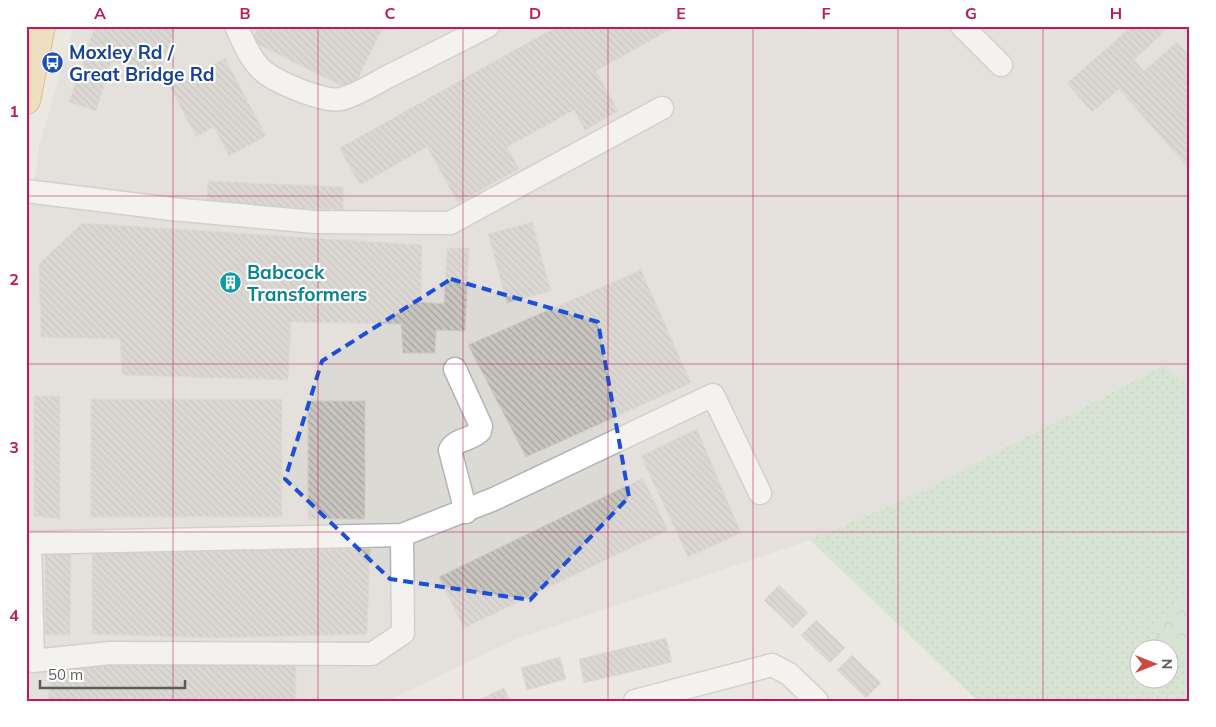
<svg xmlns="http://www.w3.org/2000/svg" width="1216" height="727" font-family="Mulish,sans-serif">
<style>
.industrial{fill:#dcdad5;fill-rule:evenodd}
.grass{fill:url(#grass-dots);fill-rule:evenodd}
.forest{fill:url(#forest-crowns)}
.building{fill:url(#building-back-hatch);stroke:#cec9c0}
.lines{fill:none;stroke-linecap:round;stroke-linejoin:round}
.minor-casing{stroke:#b2b4b7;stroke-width:25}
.highway-casing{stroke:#d0921b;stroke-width:30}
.minor{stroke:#fff;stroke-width:22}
.highway{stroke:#efd594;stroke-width:28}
.marked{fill:none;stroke:#1d4ed8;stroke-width:4;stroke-dasharray:10 6;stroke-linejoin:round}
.grid{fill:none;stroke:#c2185b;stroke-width:1;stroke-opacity:0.55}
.labels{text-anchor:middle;stroke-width:4.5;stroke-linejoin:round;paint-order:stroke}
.transit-label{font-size:19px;font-weight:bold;fill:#164399;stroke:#fff;text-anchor:start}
.culture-label{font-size:19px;font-weight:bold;fill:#0d838f;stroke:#fff;text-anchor:start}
.neatline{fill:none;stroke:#c2185b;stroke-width:2}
.grid-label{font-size:16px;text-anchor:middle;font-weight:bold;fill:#c2185b}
</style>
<defs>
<pattern id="grass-dots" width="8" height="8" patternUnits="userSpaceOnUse" patternTransform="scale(1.25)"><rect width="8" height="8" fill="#c1dfc0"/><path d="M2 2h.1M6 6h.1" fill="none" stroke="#a0b89f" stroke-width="1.8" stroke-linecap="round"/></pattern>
<pattern id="forest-crowns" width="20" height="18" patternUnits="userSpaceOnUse" patternTransform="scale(1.25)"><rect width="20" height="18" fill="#c1dfc0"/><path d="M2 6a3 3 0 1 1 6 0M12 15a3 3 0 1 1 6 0" fill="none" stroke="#a0b89f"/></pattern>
<pattern id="building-back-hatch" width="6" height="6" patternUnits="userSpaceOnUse" patternTransform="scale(1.25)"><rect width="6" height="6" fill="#c8c5c0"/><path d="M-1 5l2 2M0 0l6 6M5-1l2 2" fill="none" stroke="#a5a39f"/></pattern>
</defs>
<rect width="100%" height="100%" fill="#ebe8e1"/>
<path class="industrial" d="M74,26H1190V387L1161,366L925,490L810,540L514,640L387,701H26V240L39,146ZM486,65L339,148L316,159H317Z"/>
<path class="grass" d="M1162,366L1190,387V592L1153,632L1190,658V701H978L810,540L925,490ZM1138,650H1168V680H1138Z"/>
<path class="forest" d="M1190,592V658L1153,632Z"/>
<path class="building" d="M95,26H176L159,77L112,61L96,111L69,102Z
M259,26H384L352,91L251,41Z
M558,26H676L596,71L618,111L585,130L574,110L507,147L519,169L458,203L427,147L360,185L339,148Z
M1132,26H1159L1164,32L1134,60L1144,71L1177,42L1190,57V170L1119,89L1092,112L1067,83Z
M225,58L266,136L229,156L214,127L196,137L170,87Z
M208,181L344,187L343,210L207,204Z
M532,222L551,291L507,303L488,234Z
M82,223L422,245L421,302L444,304L447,248H469L465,331L436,330L435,353H403L401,324L291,322L288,380L122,375L120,339L41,337L39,264Z
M641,270L691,383L526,457L468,345Z
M34,396H60V519L34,516Z
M91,399H282V517H91Z
M308,401H365V519H308Z
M697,429L741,533L688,557L641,456Z
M643,478L668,530L464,628L439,577Z
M370,549L367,634L217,638L92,634V550Z
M45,550H71L70,635H45Z
M779,585L808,613L793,628L764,600Z
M816,620L845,648L830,663L801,635Z
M666,638L672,662L584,683L579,659Z
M852,655L881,683L866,698L837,670Z
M560,657L566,679L527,690L521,668Z
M50,660H296V701H48Z
M504,688L510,701H477Z"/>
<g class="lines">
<defs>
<path id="minor" d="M236,26C243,41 249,57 261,69C272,81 325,103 341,99C357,95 374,84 389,76C422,60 455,43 488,26
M962,26L1001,65
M26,191L172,209L315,222L450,223L662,108
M455,369L481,426L480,431C472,440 455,439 450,450L466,512
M402,535L494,499L713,395L760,493
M26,543L402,535L403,633L372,654L110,653L33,661L30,543
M635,701L772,665L789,674L817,701"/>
<path id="highway" d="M26,100L41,26"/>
</defs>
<use href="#minor" class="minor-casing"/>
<use href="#highway" class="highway-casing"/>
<use href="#minor" class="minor"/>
<use href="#highway" class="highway"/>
</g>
<path d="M0 0H1216V727H0ZM451,279L598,322L629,497L530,600L390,579L285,479L322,361Z" fill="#ebe8e1" fill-opacity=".55" fill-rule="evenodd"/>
<path class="marked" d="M451,279L598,322L629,497L530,600L390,579L285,479L322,361Z"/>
<path class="grid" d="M173,26V701M318,26V701M463,26V701M608,26V701M753,26V701M898,26V701M1043,26V701M26,196H1190M26,364H1190M26,532H1190"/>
<defs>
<symbol id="bus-disc" viewBox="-11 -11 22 22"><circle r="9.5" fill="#1a4fb4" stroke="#fff"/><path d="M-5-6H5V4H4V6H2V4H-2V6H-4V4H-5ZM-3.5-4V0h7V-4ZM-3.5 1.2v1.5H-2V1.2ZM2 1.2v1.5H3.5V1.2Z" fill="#fff"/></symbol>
<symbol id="building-disc" viewBox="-11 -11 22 22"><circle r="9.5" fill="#0f9aa8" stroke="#fff"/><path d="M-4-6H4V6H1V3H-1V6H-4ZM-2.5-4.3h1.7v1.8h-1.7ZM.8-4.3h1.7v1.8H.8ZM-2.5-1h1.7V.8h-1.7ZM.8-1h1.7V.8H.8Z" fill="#fff"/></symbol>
</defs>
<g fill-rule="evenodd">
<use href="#bus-disc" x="40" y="50" width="25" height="25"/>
<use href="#building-disc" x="218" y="270" width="25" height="25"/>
</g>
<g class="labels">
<g class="transit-label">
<text x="69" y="59">Moxley Rd /<tspan x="69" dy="22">Great Bridge Rd</tspan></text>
</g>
<g class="culture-label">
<text x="247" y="279">Babcock<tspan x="247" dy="22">Transformers</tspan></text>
</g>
</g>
<rect width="1216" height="727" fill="none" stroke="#ffffff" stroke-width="55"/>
<g transform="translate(1154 664) rotate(90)"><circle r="24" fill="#ffffff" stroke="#bdbebf"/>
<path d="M0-4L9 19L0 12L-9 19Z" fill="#d2463f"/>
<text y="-8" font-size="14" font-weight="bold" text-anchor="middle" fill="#5a5d60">N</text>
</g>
<path d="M40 680v8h145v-8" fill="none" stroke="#5a5d60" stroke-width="2.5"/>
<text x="48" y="680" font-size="15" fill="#5a5d60" stroke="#ffffff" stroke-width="4" paint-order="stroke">50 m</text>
<rect x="28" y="28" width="1160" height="672" class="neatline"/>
<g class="grid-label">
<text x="100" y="19">A</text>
<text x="245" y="19">B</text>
<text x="390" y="19">C</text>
<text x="535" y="19">D</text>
<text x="681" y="19">E</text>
<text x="826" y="19">F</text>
<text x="971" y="19">G</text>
<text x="1116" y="19">H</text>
<text x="14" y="117">1</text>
<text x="14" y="285">2</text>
<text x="14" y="453">3</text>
<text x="14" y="621">4</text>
</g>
</svg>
